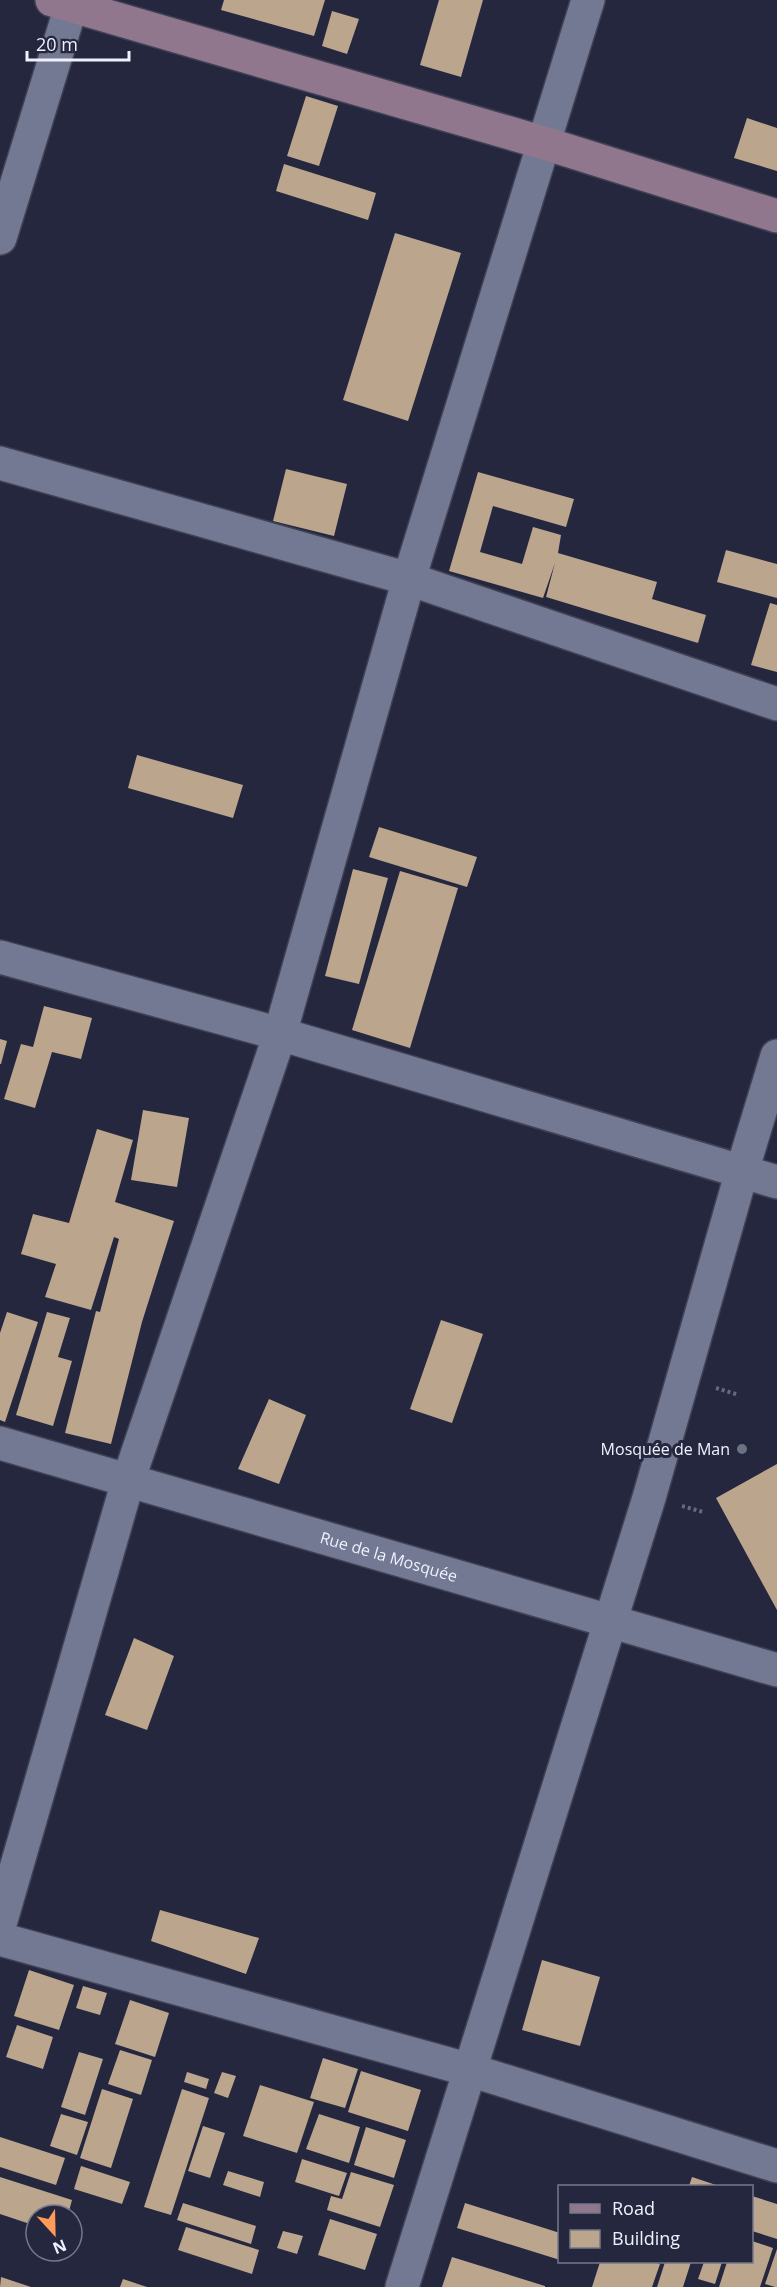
<svg xmlns="http://www.w3.org/2000/svg" width="777" height="2287" font-family="'Open Sans',sans-serif">
<style>
.building{fill:#bba58d}
.lines{fill:none;stroke-linecap:round;stroke-linejoin:round}
.street-casing{stroke:#404154;stroke-width:36}
.secondary-casing{stroke:#404154;stroke-width:36}
.path{stroke:#676a7e;stroke-width:4;stroke-dasharray:3 3;stroke-linecap:butt}
.street{stroke:#737893;stroke-width:33}
.secondary{stroke:#90778e;stroke-width:33}
.worship-dot{fill:#6b7280;stroke:#24273e;stroke-width:2}
.labels{text-anchor:middle;stroke-width:6;stroke-linejoin:round;paint-order:stroke}
.poi-label{font-size:16px;fill:#eff1fe;stroke:#24273e;text-anchor:end}
.street-label{font-size:16px;fill:#eff1fe;stroke:#24273e}
</style>
<rect width="100%" height="100%" fill="#24273e"/>
<path class="building" d="M224,0H325L314,36L221,10Z
M439,0H483L461,77L420,65Z
M332,11L359,19L347,54L322,46Z
M306,96L338,106L319,166L287,156Z
M747,118L777,128V171L734,158Z
M284,164L376,193L368,220L276,191Z
M395,233L461,253L408,421L343,400Z
M286,469L347,484L334,536L273,521Z
M478,472L574,499L566,527L493,506L480,552L522,564L533,527L561,535L558,553L657,582L652,599L706,615L698,643L546,597L555,563L543,598L449,571Z
M726,550L777,564V598L717,582Z
M770,603L777,605V672L751,665Z
M137,755L243,785L233,818L128,788Z
M379,827L477,857L467,887L369,857Z
M353,869L388,878L359,984L325,976Z
M400,871L458,888L410,1048L352,1030Z
M44,1006L92,1018L81,1059L52,1052L35,1108L4,1099L21,1044L33,1047Z
M0,1039L7,1041L1,1064H0Z
M143,1110L189,1118L177,1187L131,1180Z
M97,1129L133,1140L115,1202L174,1221L142,1322L111,1444L65,1433L96,1311L100,1312L119,1239L114,1237L91,1310L45,1297L56,1264L21,1254L33,1214L69,1223Z
M7,1312L38,1322L5,1422L0,1420V1333Z
M47,1312L70,1318L58,1357L72,1361L53,1426L16,1415Z
M441,1320L483,1334L452,1423L410,1409Z
M269,1399L306,1415L279,1484L238,1469Z
M777,1464V1610L716,1498Z
M134,1638L174,1656L147,1730L105,1715Z
M160,1910L259,1938L246,1974L151,1941Z
M542,1960L600,1977L580,2046L522,2030Z
M29,1970L74,1985L59,2030L14,2016Z
M83,1986L107,1993L100,2015L76,2008Z
M130,2000L169,2013L155,2057L115,2044Z
M17,2025L53,2037L43,2069L6,2057Z
M120,2050L152,2060L141,2095L108,2084Z
M79,2052L103,2059L85,2115L61,2107Z
M323,2058L358,2069L345,2108L310,2098Z
M361,2071L421,2090L408,2131L348,2112Z
M187,2072L209,2079L206,2089L184,2082Z
M222,2072L236,2076L228,2098L214,2093Z
M260,2085L314,2102L297,2153L243,2136Z
M102,2089L133,2099L111,2168L80,2158Z
M182,2089L209,2098L171,2215L144,2207Z
M61,2114L88,2122L77,2155L50,2146Z
M319,2114L360,2127L349,2163L306,2149Z
M203,2126L225,2133L210,2178L188,2171Z
M366,2127L406,2140L394,2178L354,2165Z
M0,2137L65,2158L56,2185L0,2167Z
M302,2159L347,2173L339,2196L295,2182Z
M81,2166L130,2182L122,2204L74,2189Z
M228,2171L264,2182L260,2197L223,2185Z
M351,2172L394,2185L380,2227L327,2210L331,2196L342,2199Z
M0,2177L72,2200L68,2215H36V2226L0,2214Z
M692,2177L719,2186H689Z
M752,2196L777,2204V2239L752,2231Z
M183,2203L256,2226L251,2244L177,2220Z
M465,2203L560,2233V2260L457,2228Z
M330,2219L377,2234L365,2270L318,2255Z
M186,2227L259,2250L252,2274L178,2250Z
M283,2231L303,2236L297,2254L277,2248Z
M752,2241L773,2248L760,2287H719L727,2262H752Z
M777,2249V2287H775L765,2284Z
M452,2257L545,2286V2287H442Z
M600,2262H653L660,2264L652,2287H592Z
M665,2262H691L683,2287H657Z
M704,2262H722L715,2284L698,2279Z
M1,2277L31,2287H0Z
M123,2279L147,2287H120Z"/>
<g class="lines">
<defs>
<g id="street">
<path d="M0,238L73,0"/>
<path d="M0,463L409,579L777,704"/>
<path d="M0,957L280,1034L777,1182"/>
<path id="s1" d="M0,1443L777,1670"/>
<path d="M0,1924L128,1481L280,1034L409,579L588,0"/>
<path d="M0,1939L470,2070L777,2166"/>
<path d="M402,2287L649,1498L742,1171L777,1056"/>
</g>
<path id="secondary" d="M52,0L544,143L777,216"/>
</defs>
<use href="#street" class="street-casing"/>
<use href="#secondary" class="secondary-casing"/>
<path class="path" d="M716,1388L739,1395
M682,1506L703,1512"/>
<use href="#street" class="street"/>
<use href="#secondary" class="secondary"/>
</g>
<circle class="worship-dot" cx="742" cy="1449" r="6"/>
<g class="labels">
<g class="poi-label">
<text x="730" y="1455">Mosquée de Man</text>
</g>
<g class="street-label">
<text dy="6" stroke="none"><textPath href="#s1" startOffset="405">Rue de la Mosquée</textPath></text>
</g>
</g>
<rect x="558" y="2185" width="195" height="78" fill="#24273e" stroke="#75788b" stroke-width="1.5"/>
<rect x="570" y="2204" width="30" height="9" fill="#90778e" stroke="#75788b" stroke-width="1.5"/>
<text x="612" y="2215" font-size="18" fill="#eff1fe">Road</text>
<rect x="570" y="2230" width="30" height="18" fill="#bba58d" stroke="#75788b" stroke-width="1.5"/>
<text x="612" y="2245" font-size="18" fill="#eff1fe">Building</text>
<g transform="translate(54 2233) rotate(158)"><circle r="28" fill="#24273e" stroke="#75788b" stroke-width="1.5"/>
<path d="M0-4.5L10 22L0 15L-10 22Z" fill="#ff9b5a"/>
<text y="-9" font-size="16" font-weight="bold" text-anchor="middle" fill="#eff1fe">N</text>
</g>
<path d="M27 51v9h102v-9" fill="none" stroke="#eff1fe" stroke-width="3"/>
<text x="36" y="51" font-size="18" fill="#eff1fe" stroke="#24273e" stroke-width="4.5" paint-order="stroke">20 m</text>
</svg>
